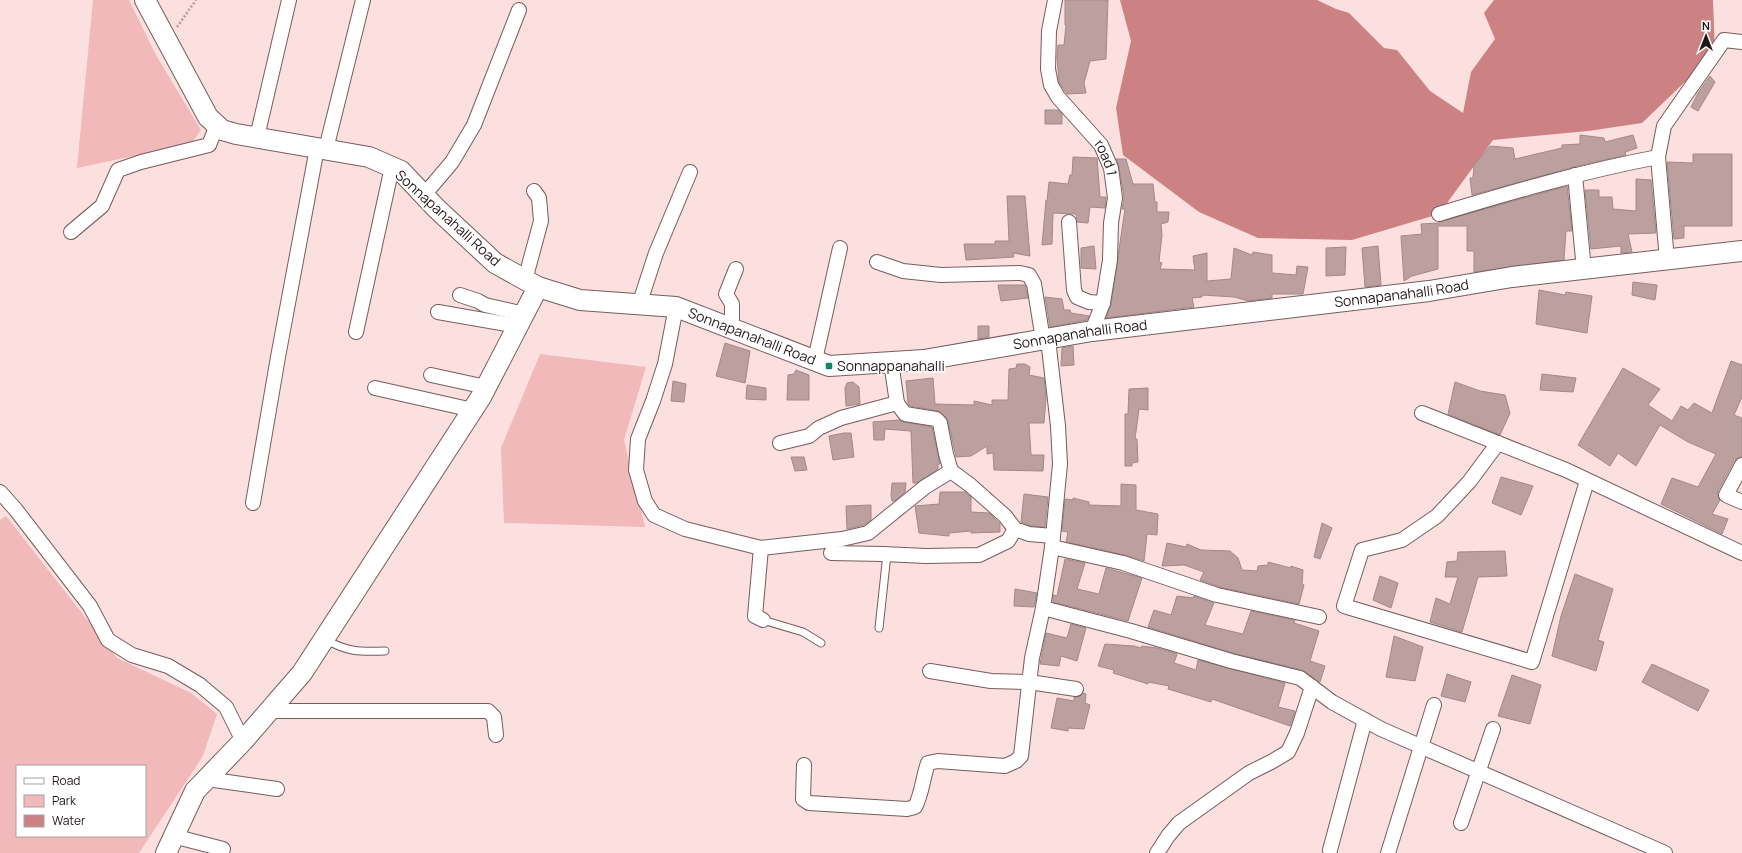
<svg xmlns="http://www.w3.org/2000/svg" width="1742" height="853" font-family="Manrope,sans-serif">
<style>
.green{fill:#f1b9b9;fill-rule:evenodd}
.water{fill:#cc8183}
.building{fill:#bca0a0;stroke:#a38888}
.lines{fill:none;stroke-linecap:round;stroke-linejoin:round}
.lane-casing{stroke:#765d5d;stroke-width:9}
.street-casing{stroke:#765d5d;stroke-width:16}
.secondary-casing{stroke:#765d5d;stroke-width:22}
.path{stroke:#b39c9c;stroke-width:2.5;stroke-dasharray:2 2;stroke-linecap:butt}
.lane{stroke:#fff;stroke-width:7}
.street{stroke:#fff;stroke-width:14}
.secondary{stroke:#fff;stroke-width:20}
.poi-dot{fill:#128767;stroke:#fff;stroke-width:1.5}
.labels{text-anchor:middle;stroke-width:3.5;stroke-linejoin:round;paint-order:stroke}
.street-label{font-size:14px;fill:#211717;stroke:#fff}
.poi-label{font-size:14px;fill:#211717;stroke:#fff;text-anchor:start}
</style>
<rect width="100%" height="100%" fill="#fcdfdf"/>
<path class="green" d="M93,0H129L156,55L201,130L191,144L77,168Z
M540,354L646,367L624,440L645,527L504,523L501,448Z
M6,516L117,658L191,693L217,714L203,756L139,853H0V520ZM17,766H145V836H17Z"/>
<path class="water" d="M1120,0H1317L1336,9L1349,13L1384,48L1397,50L1430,91L1463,113L1471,72L1495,39L1484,13L1494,0H1713L1715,53L1642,123L1588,131L1493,140L1439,214L1352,240L1258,238L1199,212L1123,155L1116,108L1131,41Z"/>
<path class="building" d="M1065,0H1108L1106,59L1090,61L1084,83L1086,93L1067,94L1059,82L1057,57L1058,45H1064L1066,25H1065Z
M1710,76L1715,82L1698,111L1691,107L1698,93Z
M1045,110H1058L1062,114V124H1045Z
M1580,135L1604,138L1605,142L1633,135L1637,148L1625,152L1626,155L1574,167L1472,195L1470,178H1473L1474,165L1490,146L1513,148L1515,159L1562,148V145L1580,144Z
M1693,154H1732V226H1684V238L1674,239L1667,162L1693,163Z
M1073,157L1097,158L1100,197H1106L1105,208L1090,207L1088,223L1077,222L1076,214L1053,213L1052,244L1042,245L1046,200L1047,201L1049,182L1068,184L1070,175H1072Z
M1116,159H1126L1133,184H1153L1155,202H1157V212H1169L1168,222L1161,224L1162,235L1159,262L1162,263L1160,269L1195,270L1193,256L1207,253V281L1231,279L1234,248L1252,255L1253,252L1272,255V273L1296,275L1297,266L1308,267L1303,294H1272V298L1249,301L1234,297L1202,295V297L1192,298L1194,307L1106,318L1111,304L1125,209H1122L1124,198L1119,167Z
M1636,179L1651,180L1656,233L1628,234L1632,252L1621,253V246L1591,249L1585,190H1599V197H1612L1613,209L1636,211Z
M1567,186L1572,231H1566L1564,260L1474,272V251H1467V226H1439V222Z
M1007,196H1025L1030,256L1013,253L1014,257L966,260L964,244H995V241H1009Z
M1438,223V269L1412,276L1404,281L1401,236L1422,234L1421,224Z
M1094,246L1096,269L1081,268V248Z
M1378,246L1381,285L1365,287L1362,248Z
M1346,247L1345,275L1326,276V248Z
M1633,282L1657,285L1655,300L1632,295Z
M998,285H1025L1028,298L1001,301Z
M1539,290L1565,295L1566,292L1592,296L1587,333L1536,324Z
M1045,297L1062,299L1064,310H1070L1071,313L1089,316L1087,320L1050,327Z
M978,326H989V337L978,339Z
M725,343L750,351L745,383L716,376Z
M1073,346L1074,365L1061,366L1062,348Z
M1731,361L1742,365V397L1734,415L1742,418V457L1734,461L1718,491V496L1720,500L1712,514L1728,519L1722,534L1661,504L1672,478L1698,487L1716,454L1688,442L1660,425L1636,466L1618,453L1610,466L1578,445L1623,368L1660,389L1648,405L1672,421L1681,406L1688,410L1694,403L1712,413Z
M1017,364H1025L1030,367L1029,375L1044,378L1046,398L1044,423H1029L1031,455H1044L1043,471L994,470L993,453L987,454V446L971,456L956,457L948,421L946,417L938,411L910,406L908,403L906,381L933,378L935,404L974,405V401L992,405V400H1008L1009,369L1016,368Z
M796,370L809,375V400H787L788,375L794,374Z
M1542,374L1576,378L1573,392L1540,390Z
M673,381L686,384L684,402L671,401Z
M853,382L859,387L860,404L846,406L845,388L847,383Z
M1455,382L1480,391L1505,395L1510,413L1500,435L1448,414Z
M747,385L766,388V400L746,399Z
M1148,388V410L1139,409L1135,439H1137L1138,462L1132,463V466H1125V414H1128L1129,389Z
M899,420L904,422L932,427L940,464H938V469L917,483H913L911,431L885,429L884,440H874L873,422Z
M844,433H851L854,457L833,460L829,436Z
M791,457H804L807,470L795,471Z
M1501,477L1533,486L1521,515L1492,503Z
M892,483H906L905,492L895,501H892L891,496Z
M1121,484L1136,485V510L1158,514L1157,535L1147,534L1144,561L1125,555L1066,542L1068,532L1062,531L1065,499L1073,500V498L1089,502V505L1121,506Z
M940,492H965L971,497V512L989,513L1000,524V532L971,533V531L949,533V536L919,533L915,506L939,504Z
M1024,494L1048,497L1045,527L1031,526L1021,522Z
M871,505V520L864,525L847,529L846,506Z
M1322,523L1332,528L1320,559L1314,557Z
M1167,543L1186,547L1187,544L1201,550L1230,551L1238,558L1242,570L1257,571L1258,566L1268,565V562L1291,568V566L1303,570L1302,584L1304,585L1299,604L1219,587L1200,580L1204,572L1184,565L1162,566Z
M1505,551L1507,576L1478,577L1462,632L1430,622L1436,598L1450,604L1458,577H1445L1447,562L1457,561L1458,552Z
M1065,559L1085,563L1077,589L1099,594L1106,568L1142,578L1128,621L1053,602V595L1057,596Z
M1575,574L1613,589L1598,640L1604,642L1596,671L1552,656L1561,616Z
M1380,576L1398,583L1391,608L1373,600Z
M1015,589L1037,593L1034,607L1014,606Z
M1177,596L1193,598L1194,596L1214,603L1205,625L1243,634L1251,611L1295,620L1294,623L1319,631L1310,661L1325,666L1320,682L1302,670L1233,653L1148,627L1154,610L1171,615Z
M1071,624L1086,628L1077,661L1061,656L1059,666L1040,664L1046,633L1067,638Z
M1394,636L1423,647L1415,681L1386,677Z
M1105,644L1134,646L1141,648L1142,646L1157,648L1177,654L1174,663L1196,670L1198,660L1285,683L1278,707L1295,711L1290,726L1212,699L1211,702L1168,689L1169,686L1148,682V684L1113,673L1114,670L1098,666Z
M1652,664L1709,690L1698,711L1642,682Z
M1447,674L1471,682L1465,702L1441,696Z
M1512,675L1541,685L1530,724L1498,716Z
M1083,693L1086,694L1085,703L1090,705L1084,729L1068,728V731L1051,728L1057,698L1074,701V697H1079Z"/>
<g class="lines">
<defs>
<path id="lane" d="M763,620L803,632L821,643
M879,628L887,554
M324,639C348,652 358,652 385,651"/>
<g id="street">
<path id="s1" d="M1055,0L1049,31L1048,69L1051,85L1058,97L1101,145L1111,168L1115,198L1111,223L1110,260L1103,303L1092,331"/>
<path d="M257,137L289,0"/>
<path d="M326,149L363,0"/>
<path d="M1658,157L1664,126L1724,40L1742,42"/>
<path d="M1575,175L1584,270"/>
<path d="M424,195L452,162L474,125L519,10"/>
<path d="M1439,214C1512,192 1584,171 1658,157L1667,260"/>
<path d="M1069,222L1074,290L1077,297L1089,302L1103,303"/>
<path d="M71,232L102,206L118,170L141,162L209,145L217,125"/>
<path d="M877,262L903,271L941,275L1020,273L1029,275L1034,284L1043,340"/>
<path d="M525,280L541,221L539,198L534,191"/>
<path d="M460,295L478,301L485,305L524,314"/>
<path d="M639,305L656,253L690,172"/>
<path d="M676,307L665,364L653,401L638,439L636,470L645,501L654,515L685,529L761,548L842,539L868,533L925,487L951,471L970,485L1005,516L1015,529L1029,534L1053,536"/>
<path d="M438,312L518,326"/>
<path d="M732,328V304L726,294L736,269"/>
<path d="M356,332L392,167"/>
<path d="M1048,339L1058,426L1060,464L1052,547L1123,563L1217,595L1319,617"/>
<path d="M815,360L840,248"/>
<path d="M891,362L897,403L905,414L936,419L940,423L946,454L951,471"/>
<path d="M431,375L486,387"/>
<path d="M375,388L473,410"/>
<path d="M1422,413L1566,470L1742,553"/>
<path d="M780,443L809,436L819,428L841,418L897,403"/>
<path d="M1498,443L1469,482L1437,516L1402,540L1362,550L1344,606L1532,662L1587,481"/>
<path d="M1742,465L1726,495L1742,502"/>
<path d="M0,492L16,510L90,606L108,640L132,655L168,666L200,685L226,707L243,741"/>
<path d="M253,503L278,357L317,148"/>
<path d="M1052,547L1043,608L1131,631L1231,661L1300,678L1332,702L1381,729L1665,853"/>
<path d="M761,548L755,616L763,620"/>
<path d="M831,553L883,554L926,556L979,555L1008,541L1015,529"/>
<path d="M930,671L991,681L1029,682L1076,689"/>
<path d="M269,711H488L494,717L496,735"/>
<path d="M804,765L803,799L809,803L907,809L915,807C922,794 923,777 928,763L938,761L1005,766L1016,761L1021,756L1032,658L1043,608"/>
<path d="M207,779L277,789"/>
<path d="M1461,823L1493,729"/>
<path d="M173,836L223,849"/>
<path d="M1330,850L1365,720"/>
<path d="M1157,853L1168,836L1179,823L1249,773L1271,762L1288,752L1297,733L1312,687"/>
<path d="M1388,853L1434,705"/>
</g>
<g id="secondary">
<path id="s2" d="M145,0L208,117L222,130L236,134L369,157L401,171L436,208L495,263L538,287L580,300L676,307L829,366L924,360L1092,331L1429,291L1512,277L1742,251"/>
<path d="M166,853L195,791L243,741L302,673L481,397L538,287"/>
</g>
</defs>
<use href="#lane" class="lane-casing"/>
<use href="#street" class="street-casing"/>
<use href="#secondary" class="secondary-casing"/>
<path class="path" d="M177,27L196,0"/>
<use href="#lane" class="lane"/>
<use href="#street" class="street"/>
<use href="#secondary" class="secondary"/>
</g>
<rect class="poi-dot" x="825" y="362" width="8" height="8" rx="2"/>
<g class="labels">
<g class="street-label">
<text dy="5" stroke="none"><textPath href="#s1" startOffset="178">road 1</textPath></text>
<text transform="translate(448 218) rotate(42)" y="5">Sonnapanahalli Road</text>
<text dy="5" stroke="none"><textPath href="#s2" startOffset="1399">Sonnapanahalli Road</textPath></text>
<text dy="5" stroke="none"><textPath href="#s2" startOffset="1075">Sonnapanahalli Road</textPath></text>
<text dy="5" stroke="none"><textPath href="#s2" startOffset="739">Sonnapanahalli Road</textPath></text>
</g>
<g class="poi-label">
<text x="837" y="371">Sonnappanahalli</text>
</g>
</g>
<rect x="16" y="765" width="130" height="72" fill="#ffffff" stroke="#a6a2a2"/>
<rect x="24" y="778" width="20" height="6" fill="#ffffff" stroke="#a6a2a2"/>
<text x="52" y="785" font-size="12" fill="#211717">Road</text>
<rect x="24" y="795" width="20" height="12" fill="#f1b9b9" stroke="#a6a2a2"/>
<text x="52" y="805" font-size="12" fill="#211717">Park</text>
<rect x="24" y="815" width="20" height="12" fill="#cc8183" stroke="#a6a2a2"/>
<text x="52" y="825" font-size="12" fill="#211717">Water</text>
<g transform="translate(1706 36)" stroke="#ffffff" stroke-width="3" paint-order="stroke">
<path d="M0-3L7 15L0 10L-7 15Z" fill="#211717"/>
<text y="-6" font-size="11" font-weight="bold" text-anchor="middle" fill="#211717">N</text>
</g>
</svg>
